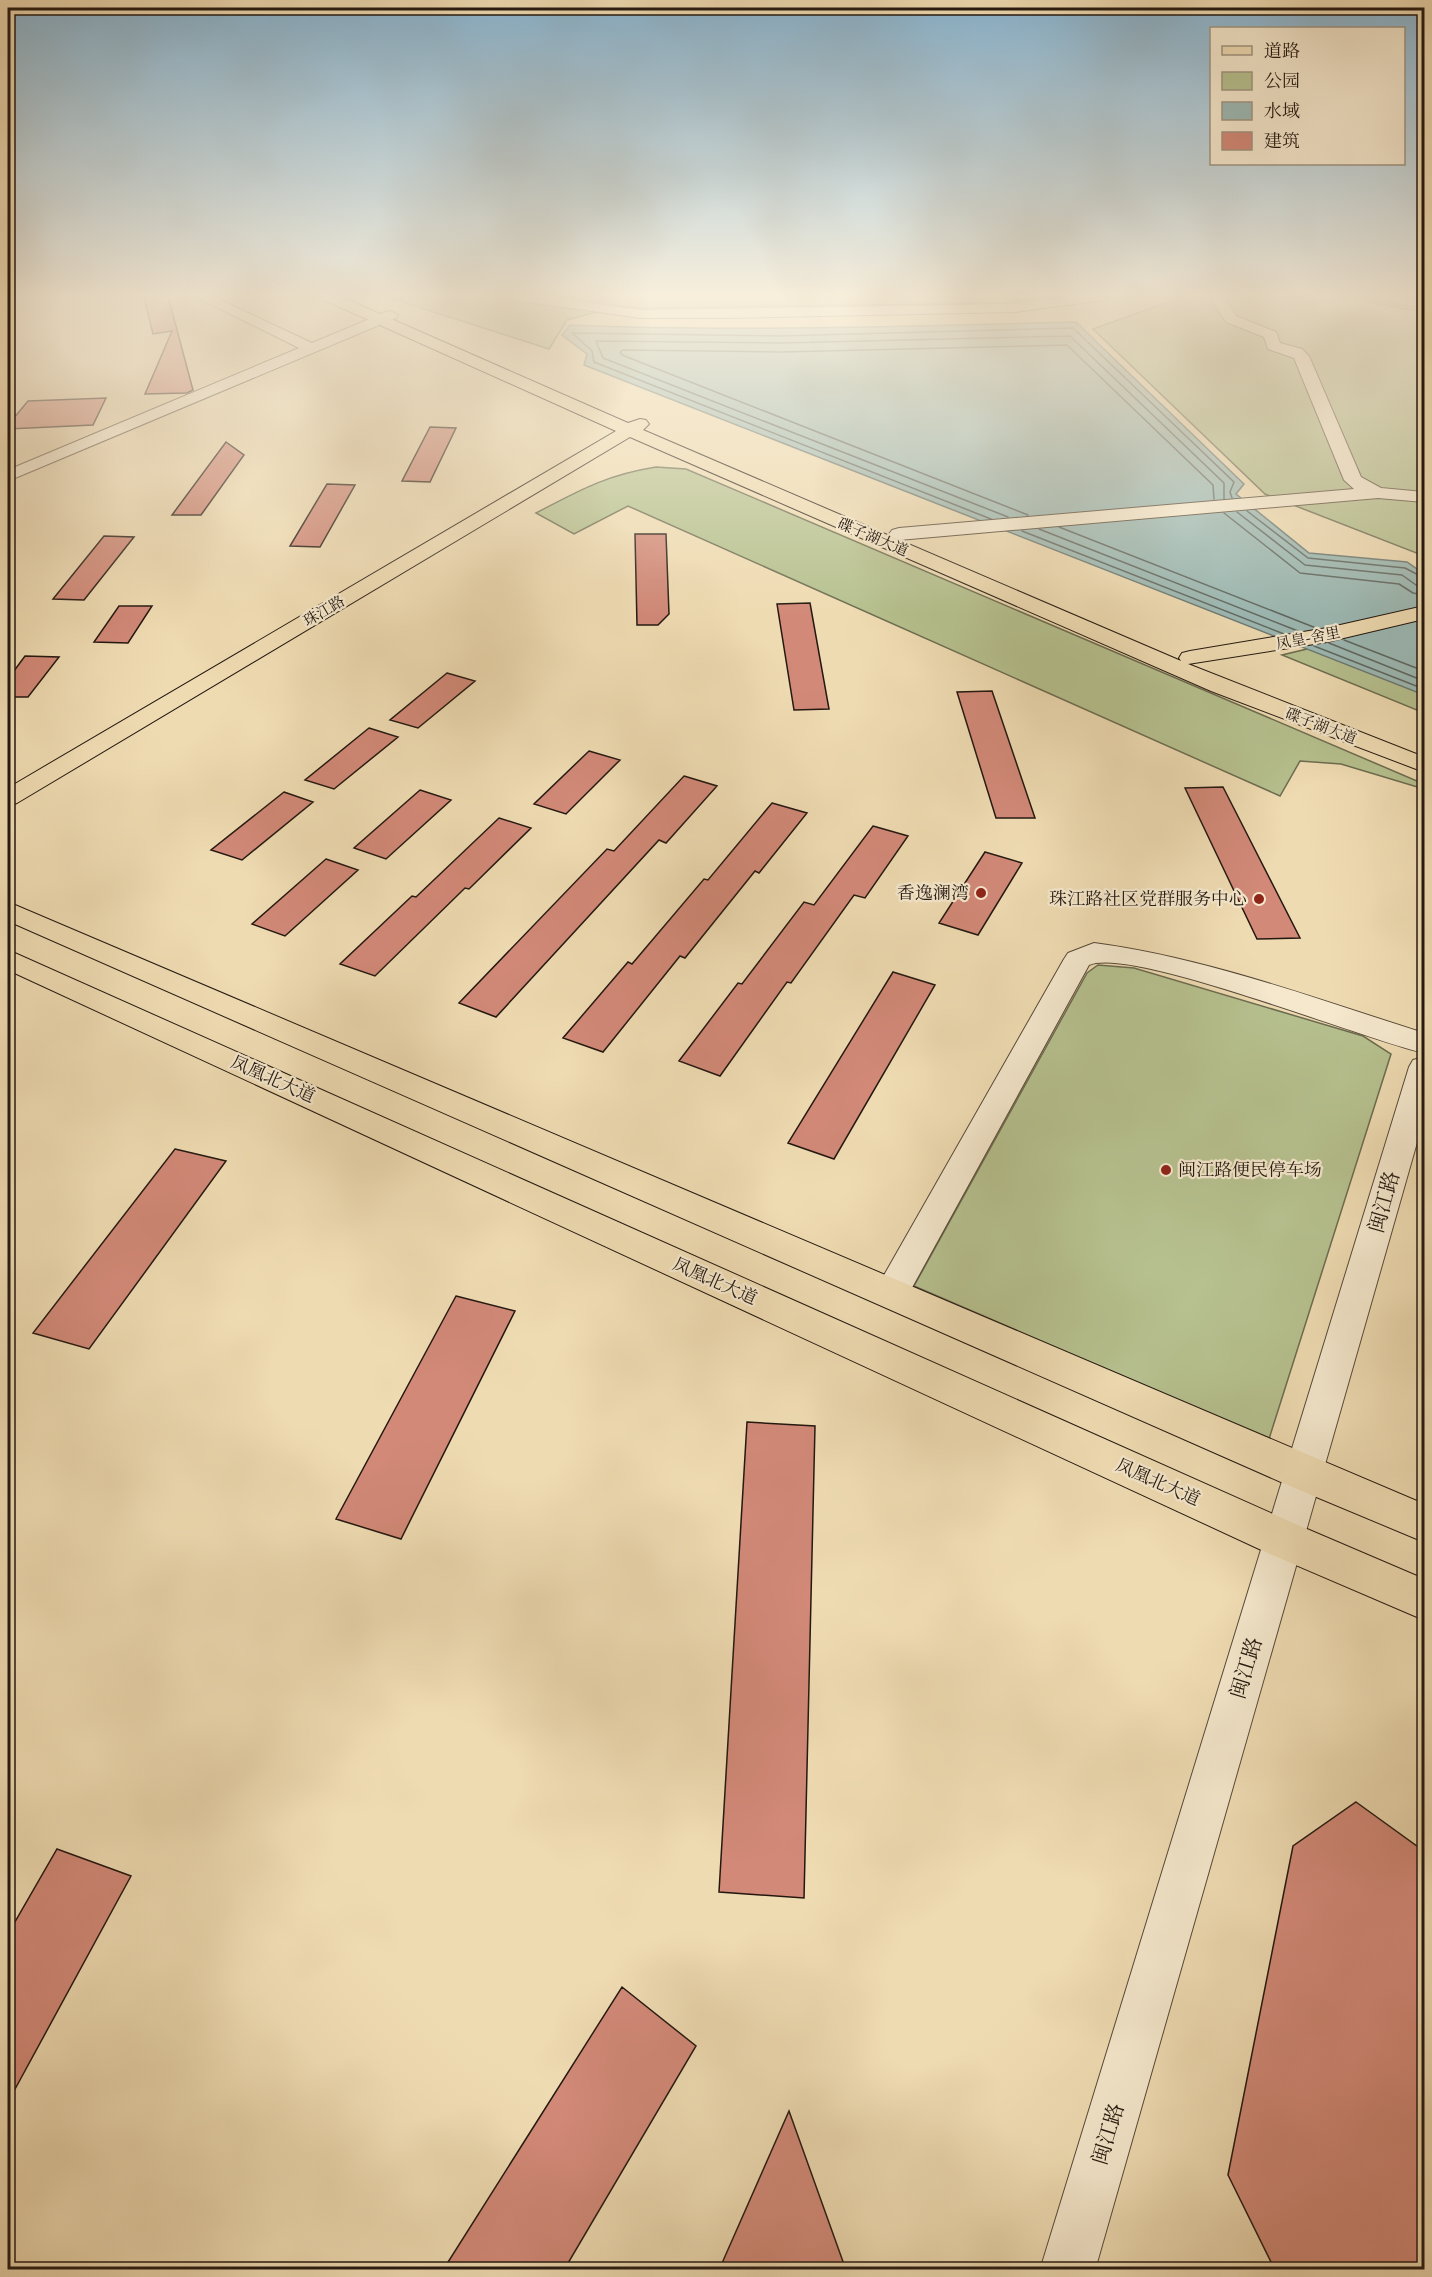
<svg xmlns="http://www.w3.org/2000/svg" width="1432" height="2277" font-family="'Gentium Book Plus','Noto Serif SC',serif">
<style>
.green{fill:#b6c18f;stroke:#6c6c50;stroke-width:1.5}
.water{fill:#9cb9b4;stroke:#6c7972;stroke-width:1.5}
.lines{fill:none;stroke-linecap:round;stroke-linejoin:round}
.shore{stroke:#606862;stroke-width:1.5}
.building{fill:#d28978;stroke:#231810;stroke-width:1.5}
.minor-casing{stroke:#564938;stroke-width:2}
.major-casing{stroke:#231810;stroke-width:2}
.minor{fill:#f5e8cd;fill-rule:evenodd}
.major{fill:#efdbb2;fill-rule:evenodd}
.poi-dot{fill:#8f2418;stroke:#f5e8cd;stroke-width:2}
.labels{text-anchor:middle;stroke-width:4.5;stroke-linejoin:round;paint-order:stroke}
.far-street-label{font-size:15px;fill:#231810;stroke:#f5e8cd}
.poi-label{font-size:18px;fill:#231810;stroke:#f5e8cd;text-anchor:end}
.street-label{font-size:18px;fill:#231810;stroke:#f5e8cd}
.near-street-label{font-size:21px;fill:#231810;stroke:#f5e8cd}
</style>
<rect width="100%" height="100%" fill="#efdbb2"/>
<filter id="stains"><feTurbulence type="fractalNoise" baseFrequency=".00333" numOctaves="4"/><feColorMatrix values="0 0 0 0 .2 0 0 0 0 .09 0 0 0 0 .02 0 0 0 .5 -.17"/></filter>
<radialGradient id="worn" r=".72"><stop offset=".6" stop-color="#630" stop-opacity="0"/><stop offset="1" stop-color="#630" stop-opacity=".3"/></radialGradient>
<path class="green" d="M384,296H1051L1005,303L645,308L618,306L567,320L549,349Z
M1185,296H1336L1424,312V556L1265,494L1093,329Z
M1351,296H1424V309Z
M656,467L686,469L1424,784V789L1341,764L1300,761L1280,796L628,506L574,534L536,513C580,490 606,475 656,467Z
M1424,621V713L1282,655Z
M1098,965L1134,968L1363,1036L1391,1054L1269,1439L914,1286L1087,973Z"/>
<path class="water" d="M1076,322L1244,484L1236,494L1309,553L1407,562L1424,574V695L584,365L587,354L562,335L570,325C739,332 907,326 1076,322Z"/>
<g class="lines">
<path class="shore" d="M1247,511L1308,558L1405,568L1424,578
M1237,512L1305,565L1402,575L1416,585L1424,586
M1224,513L1300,573L1399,584L1413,593L1424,595
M1028,515L622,355L620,352L623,350L782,352L1067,345L1213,485L1214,499
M1008,517L603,358L596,341L782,343L1070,336L1224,483V499
M991,519L594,362L592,351L572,333L782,336L1073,328L1234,482L1230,492L1232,498
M1059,527L1316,628
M1039,529L1298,631
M1022,531L1284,634
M1344,640L1424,671
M1329,643L1424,681
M1314,646L1424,689"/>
</g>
<path class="building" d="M168,296L193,390L187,393L145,394L172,331L153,334L144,298Z
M106,398L93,425L8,429V425L28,401Z
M430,427L456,428L430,482L402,481Z
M226,442L244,455L201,515H172Z
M327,484L355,485L320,547L290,546Z
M635,534H666L669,614L658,625H637Z
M104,536L134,537L84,600L53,599Z
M810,603L829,709L794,710L777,604Z
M119,606H152L128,643L94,642Z
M25,656L59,657L28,697H8V679Z
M447,673L475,681L418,728L390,720Z
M992,691L1035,818H996L957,692Z
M369,728L398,737L334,789L305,780Z
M589,751L620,760L566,814L534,804Z
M684,776L717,786L666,843L659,840L496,1017L459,1003L607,849L614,851Z
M1223,787L1300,938L1257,939L1185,788Z
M420,790L451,800L386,859L354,848Z
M284,792L313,802L242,860L211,850Z
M772,803L807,813L759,873L755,871L685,958L680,956L603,1052L563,1038L628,962L632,964L704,879L708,880Z
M499,818L531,828L469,889L465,888L375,976L340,964L412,896L416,897Z
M873,826L908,836L865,898L854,895L791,983L787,982L720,1076L679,1061L738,983L742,984L804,902L814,905Z
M985,852L1022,863L978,935L939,923Z
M326,859L358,870L285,936L252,924Z
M893,972L935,985L834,1159L788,1143Z
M175,1149L226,1161L89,1349L33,1333Z
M456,1296L515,1311L401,1539L336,1519Z
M747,1422L815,1426L804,1898L719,1892Z
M1356,1802L1425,1852V2270H1275L1228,2175L1293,1846Z
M57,1849L131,1876L8,2102V1934Z
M622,1987L696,2046L564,2270H443Z
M789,2111L846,2270H719Z"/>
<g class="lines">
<defs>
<path id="minor" d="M194,296H212L312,343L386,312L391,311L398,315L396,318L8,481V470L299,348Z
M507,296H544L640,310L1015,304L1073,296H1112L1105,300L1015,312L728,318H640L514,300Z
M1210,296H1224L1236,316L1276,332L1280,343L1302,349L1309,356L1361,477L1381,488L1424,492V502L1378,498L899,540L892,538L889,534L892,530L899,528L1354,489L1344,480L1294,358L1268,349L1264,337L1226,322Z
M1094,943C1207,958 1316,999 1424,1033V1053C1365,1040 1131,946 1089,965L903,1304L891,1308L879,1304L874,1294L879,1284L1064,959L1068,953Z
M1424,1057V1118L1095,2270H1040L1409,1067L1413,1060Z"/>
<path id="major" d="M320,296H339L628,423L640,419L646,420L649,424L643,430L1181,661L1179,658L1182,653L1190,651L1327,628L1424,606V619L1327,642L1188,664L1424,757V772L1211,691L630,437L17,803L8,806V788L616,431L322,299Z
M8,902L1424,1504V1542L1290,1486L8,921Z
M8,950L1300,1526L1424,1579V1620L1270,1554L8,970Z"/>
</defs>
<use href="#minor" class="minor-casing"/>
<use href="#major" class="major-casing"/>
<use href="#minor" class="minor"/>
<use href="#major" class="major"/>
</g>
<linearGradient id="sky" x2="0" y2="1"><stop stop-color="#89b6d3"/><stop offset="0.48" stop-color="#f8efdc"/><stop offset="1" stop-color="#f8efdc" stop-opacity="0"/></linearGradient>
<rect width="1432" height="615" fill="url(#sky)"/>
<g class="poi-dot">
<circle cx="981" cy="893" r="6"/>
<circle cx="1259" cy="899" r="6"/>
<circle cx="1166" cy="1170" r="6"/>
</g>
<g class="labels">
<g class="far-street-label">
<text transform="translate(873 537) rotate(23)" y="5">碟子湖大道</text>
<text transform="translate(324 611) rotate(-31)" y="5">珠江路</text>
<text transform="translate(1308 638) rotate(-11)" y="5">凤皇-舍里</text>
<text transform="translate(1321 726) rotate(21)" y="5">碟子湖大道</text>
</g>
<g class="poi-label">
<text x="969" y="899">香逸澜湾</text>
<text x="1247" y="905">珠江路社区党群服务中心</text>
<text x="1178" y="1176" text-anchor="start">闽江路便民停车场</text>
</g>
<g class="street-label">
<text transform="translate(273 1079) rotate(24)" y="6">凤凰北大道</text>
<text transform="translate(715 1281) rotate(24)" y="6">凤凰北大道</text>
<text transform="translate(1158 1482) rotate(24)" y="6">凤凰北大道</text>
</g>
<g class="near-street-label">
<text transform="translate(1384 1202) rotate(-74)" y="7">闽江路</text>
<text transform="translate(1246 1668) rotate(-73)" y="7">闽江路</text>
<text transform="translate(1108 2134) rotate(-73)" y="7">闽江路</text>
</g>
</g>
<rect width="1432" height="2277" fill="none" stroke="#efdbb2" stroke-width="30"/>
<rect x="9" y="9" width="1414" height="2259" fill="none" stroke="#231810" stroke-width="3"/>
<rect x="15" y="15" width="1402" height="2247" fill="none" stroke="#231810" stroke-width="1.5"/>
<rect x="1210" y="27" width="195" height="138" fill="#f5e8cd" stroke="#a19581" stroke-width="1.5"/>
<rect x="1222" y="46" width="30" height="9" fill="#efdbb2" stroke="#a19581" stroke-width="1.5"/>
<text x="1264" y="57" font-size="18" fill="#231810">道路</text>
<rect x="1222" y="72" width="30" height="18" fill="#b6c18f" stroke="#a19581" stroke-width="1.5"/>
<text x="1264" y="87" font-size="18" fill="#231810">公园</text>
<rect x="1222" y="102" width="30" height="18" fill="#9cb9b4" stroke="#a19581" stroke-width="1.5"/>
<text x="1264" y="117" font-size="18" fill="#231810">水域</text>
<rect x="1222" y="132" width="30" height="18" fill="#d28978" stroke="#a19581" stroke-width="1.5"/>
<text x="1264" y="147" font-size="18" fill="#231810">建筑</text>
<rect width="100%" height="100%" filter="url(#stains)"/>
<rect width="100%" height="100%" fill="url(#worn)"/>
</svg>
